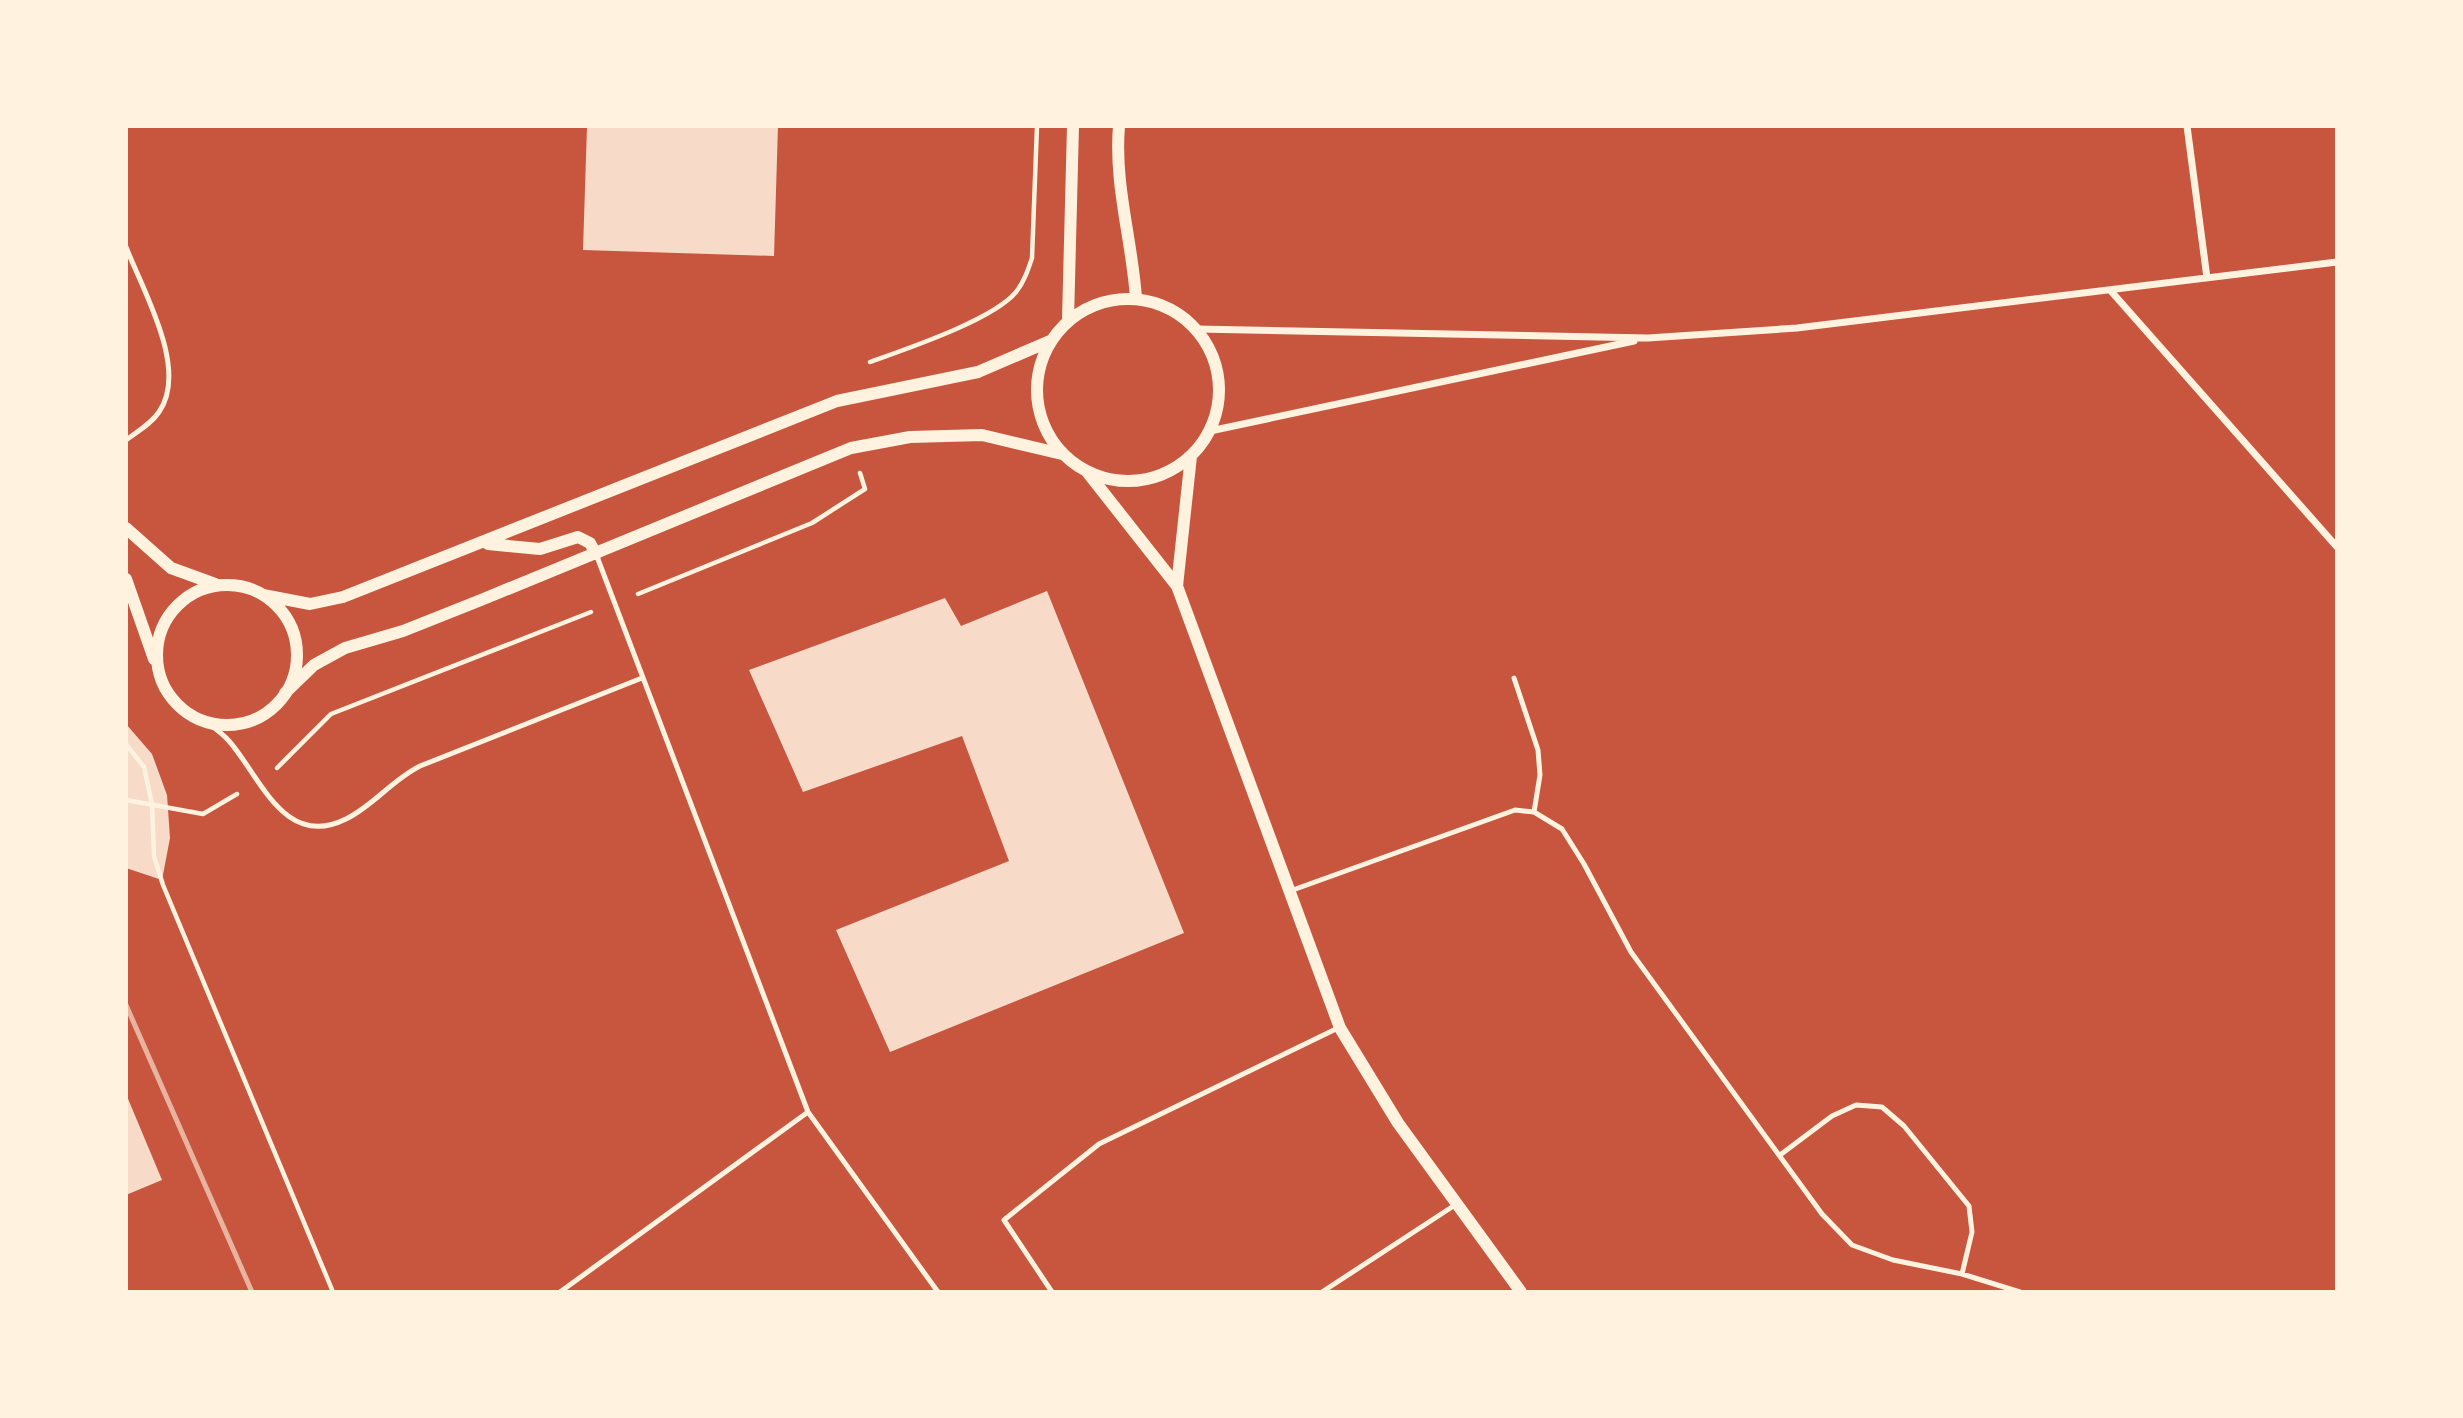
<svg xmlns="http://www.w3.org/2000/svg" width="2463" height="1418" font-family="'Sofia Sans Condensed',sans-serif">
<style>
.building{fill:#f7dbc8}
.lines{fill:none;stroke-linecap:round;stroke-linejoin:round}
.path{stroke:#fff3e0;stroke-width:4.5}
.service{stroke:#fff3e0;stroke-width:5}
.minor{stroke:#fff3e0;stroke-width:7}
.tertiary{stroke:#fff3e0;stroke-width:12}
.rail{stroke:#e9b49f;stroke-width:5}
</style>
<rect width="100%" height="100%" fill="#c8553d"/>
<path class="building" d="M587,126H778L774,256L583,250Z
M1047,591L1184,933L890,1052L836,930L1009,861L962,736L803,792L749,670L945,598L961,626Z
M126,724L152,754L167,795L170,838L162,880L126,868Z
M126,1094L162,1180L126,1195Z"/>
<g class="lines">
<path class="path" d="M870,362C906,349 993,320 1016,292C1024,282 1028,270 1032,258L1037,126
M638,594L812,523L865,489L860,473
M126,744L144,767L152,804L154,856L163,885L333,1292
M277,768L331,714L591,612
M126,800L203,814L237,794"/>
<path class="service" d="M126,247C143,291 189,369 159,412C151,424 138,431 126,440
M596,554L808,1112L938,1292
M1514,678L1538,750L1540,775L1534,812
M204,720C213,727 222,733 229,741C260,776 284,850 346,819C373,806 392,780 420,766L642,678
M1290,891L1515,810L1534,812L1562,829L1584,864L1631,952L1822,1214L1852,1245L1893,1260L1962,1274L2020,1292
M1780,1155L1832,1116L1856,1105L1882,1107L1904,1126L1969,1206L1972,1232L1962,1274
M560,1292L808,1112
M1052,1292L1004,1220L1099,1144L1338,1028
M1322,1292L1455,1205"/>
<path class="minor" d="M2187,126L2207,278
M2110,290L2337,547
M1197,329L1648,338L1797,328L2337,262
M1210,431L1634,341"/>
<path class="tertiary" d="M1119,126C1114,185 1132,240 1136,298
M1037 390a91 91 0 1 1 182 0a91 91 0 1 1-182 0Z
M1068,320L1073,126
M1088,473L1177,586L1340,1028L1398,1123L1521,1292
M126,528L171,568L215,584
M488,544L540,549L578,537L590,543L596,554
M126,579L154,659
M157 655a70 70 0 1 1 140 0a70 70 0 1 1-140 0Z
M1177,586L1191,456
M263,595L310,604L343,597L837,401L978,372L1050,341
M285,693L314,665L345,648L403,631L481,600L851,448L910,437L982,435L1062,454"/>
<path class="rail" d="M126,1005L252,1292"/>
</g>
<rect width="2463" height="1418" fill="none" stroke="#fff3e0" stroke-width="256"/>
</svg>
